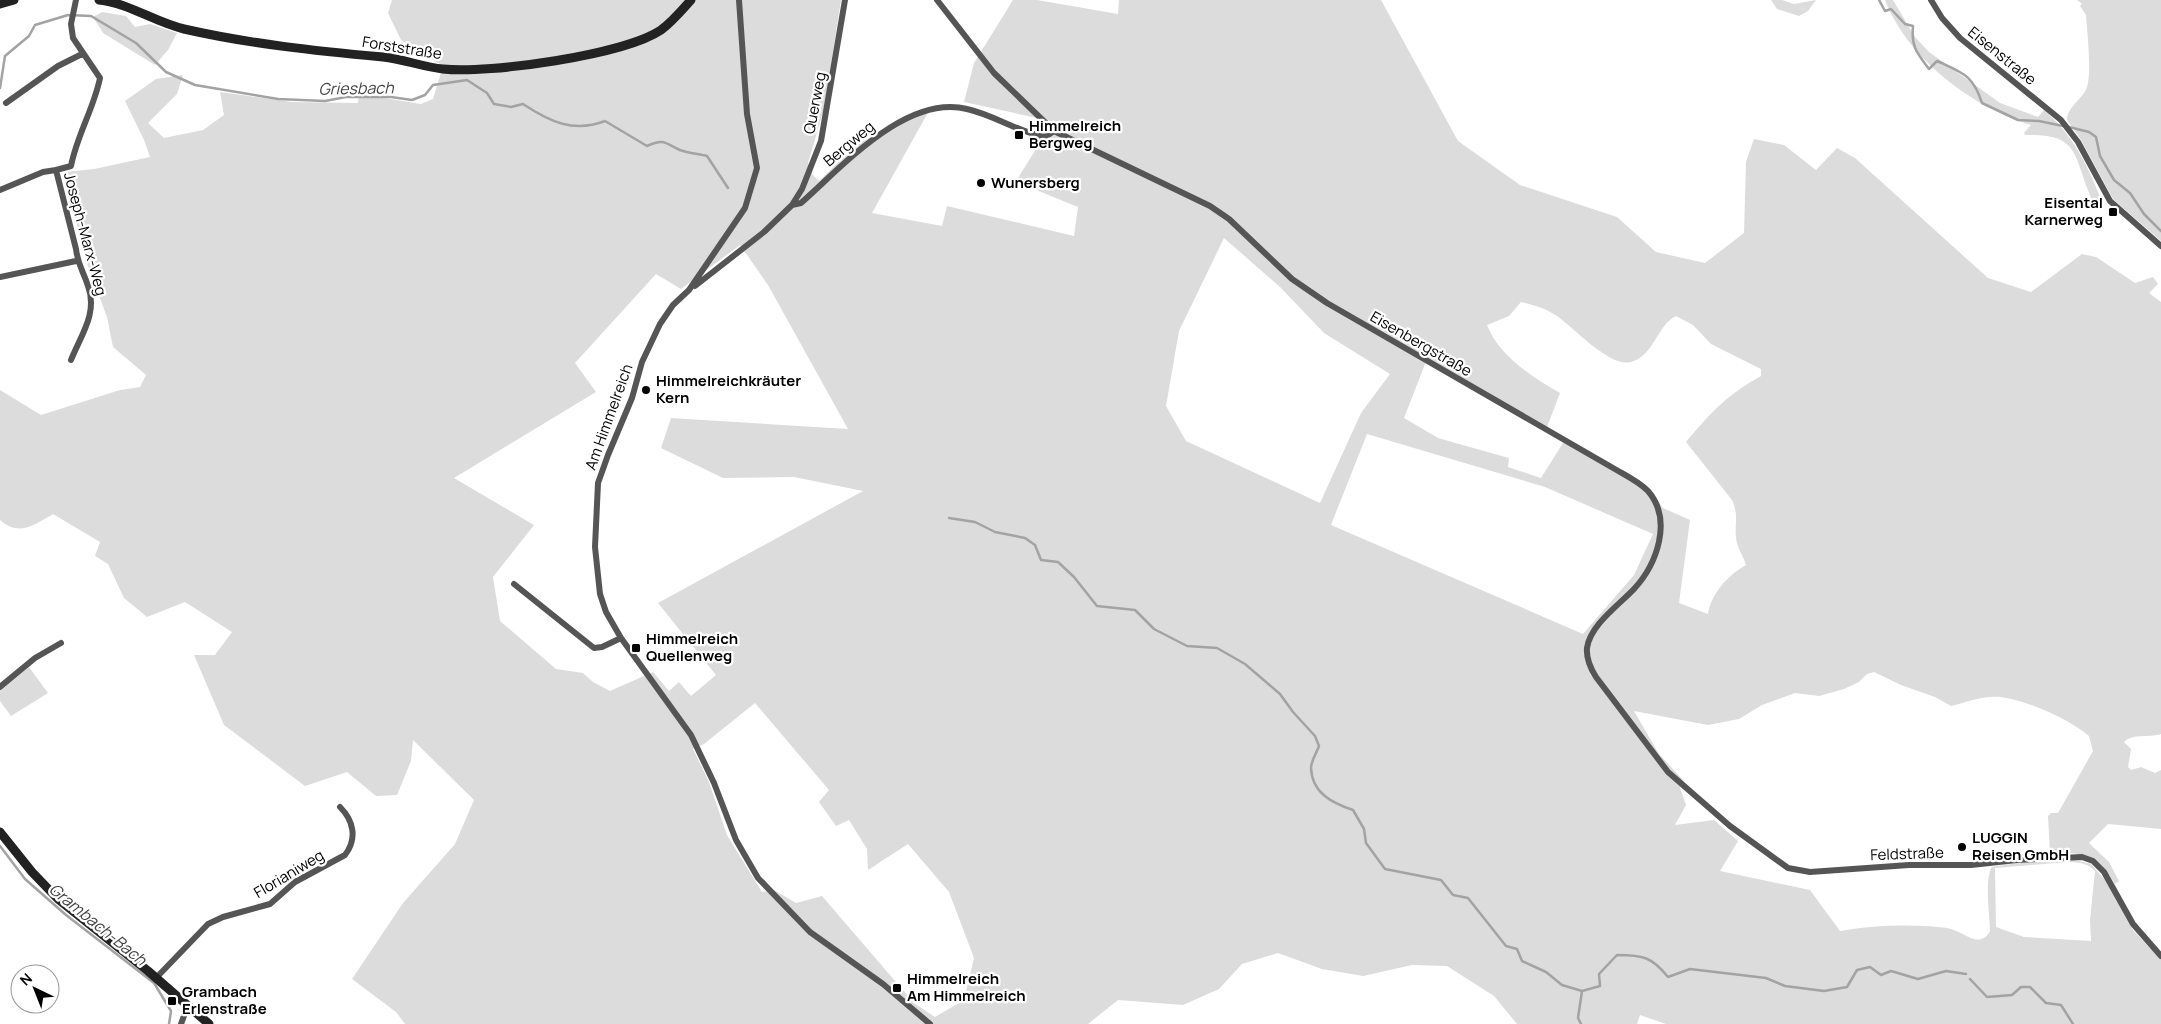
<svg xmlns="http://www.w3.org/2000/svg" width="2161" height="1024" font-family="Manrope,sans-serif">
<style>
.green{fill:#dcdcdc;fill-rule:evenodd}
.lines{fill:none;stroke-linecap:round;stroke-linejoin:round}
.stream{stroke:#a3a3a3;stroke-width:2.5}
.street{stroke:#555;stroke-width:6}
.secondary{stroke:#222;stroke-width:9}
.poi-dot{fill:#000;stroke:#fff;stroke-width:2}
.labels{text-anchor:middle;stroke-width:4.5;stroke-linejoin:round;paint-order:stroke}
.street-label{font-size:15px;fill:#000;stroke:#fff}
.poi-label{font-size:15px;font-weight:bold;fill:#000;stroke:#fff;text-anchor:start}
.water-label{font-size:16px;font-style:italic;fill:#444;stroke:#fff}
</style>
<rect width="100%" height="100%" fill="#fff"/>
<path class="green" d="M392,0H841L824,109L808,163L812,174L819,181L857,144L930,109L872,213L942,226L947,206L1074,236L1078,207L1024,185L1018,178L1051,125L1046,120L964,102L974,63L1013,0H1037L1118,14L1119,0H1381L1458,141L1520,185L1617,217L1656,252L1705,263L1744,233L1746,162L1754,139L1784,145L1816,170L1837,148L1855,158L1988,278L2031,292L2082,254L2096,257L2135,283L2153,277L2158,284L2149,293L2161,302V734C2149,738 2133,733 2124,742L2131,749L2128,767L2131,770L2141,767L2155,773L2161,770V829L2108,824L2089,843L2109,862L2119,881L2115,884C2097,853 2083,852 2050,854L2048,816L2051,813H2058L2093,751L2089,736C2066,717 2030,702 2001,697C1984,695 1967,702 1951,706L1935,697L1901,685L1874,672L1867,674L1859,682L1844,689L1819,696L1795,693L1762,705L1739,719L1708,725L1634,711L1659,754L1684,781L1680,788L1686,805L1675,825L1714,820L1738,841L1720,871L1810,890L1840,931C1877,925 1910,924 1947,928C1963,930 1979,951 1990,931C1990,917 1984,879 1992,867L2018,863L2075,860L2091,864L2107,882L2133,930L2161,960V1024H1666L1640,1015L1637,1024H1517L1494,996L1447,966L1412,965L1363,976L1322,969L1278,953L1242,964L1219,989L1183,1005L1118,1000L1088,1024H405L396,1012L352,979L403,903L455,844L474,800L413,740L411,761L397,795L376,796L347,772L305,786L224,725L194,655H215L232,632L185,602L147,617L124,598L108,564L95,556L100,542L53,514C34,525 19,537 0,520V390L41,415L120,390L140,387L146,375L113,347L107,317L84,255L65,172L94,169L150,157L144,140L125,101L156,79L183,75L177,94L148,123L164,138L203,130L224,115L220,92L292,102L358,103L359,94L421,104L433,99L443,66L401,40L388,13ZM1224,238L1280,287L1324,333L1390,374L1361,413L1320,503L1186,441L1166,406L1179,331ZM740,245L768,285L848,429L671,418L661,448L723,478L794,477L863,491L658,603L716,675L691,696L679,682L669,691L653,672L610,691L593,682L583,673L556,669L500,621L493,577L534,525L454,478L596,392L575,363L656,274L681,289ZM1521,302C1534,305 1545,308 1557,316C1573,327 1610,368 1631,362C1654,356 1657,325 1676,316L1693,325L1711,344L1761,369V376C1727,395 1711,412 1686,442L1732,500C1740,517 1733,526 1737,543C1739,551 1744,558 1746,565C1728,575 1711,594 1708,614L1679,603L1690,520L1663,508L1648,487L1639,480L1566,438L1541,478L1508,467L1509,458L1438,438L1404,418L1427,359L1547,427L1560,393C1532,377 1499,356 1487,325L1509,316ZM1367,434L1545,487L1653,534L1634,575L1583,634L1331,525ZM755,703L829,790L819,802L836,826L849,820L867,849L868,870L908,844L949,892L974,958L964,1000L935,1017L914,1003L822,896L796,903L774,890L762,892L727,835L709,782L693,749L704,744ZM2067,862C2078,862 2088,863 2095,871L2090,920L2091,941L2024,937L1996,927L1995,868Z
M1771,0H1782L1794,4L1816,0L1808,11L1799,16L1777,9Z
M1885,0H1893L1915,37L1929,52L2000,103L2038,117L2044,110C2073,135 2087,164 2101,199L2097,207C2092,202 2090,196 2088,190C2073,149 2075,134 2025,135L2024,133L2031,125C1972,107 1908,59 1885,0Z
M2077,0H2161V241L2113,199L2081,140L2067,120C2067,107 2083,99 2087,87C2092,71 2087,32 2086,15L2080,6L2082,4Z
M102,12L126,16L135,27L150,24L177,33L168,50L155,65L103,33L93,17Z
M29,667L48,693L11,716L0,701V691Z"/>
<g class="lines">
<path class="stream" d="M1879,0L1885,11L1891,9L1905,24L1913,26C1911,47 1917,53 1929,69L1937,61C1963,73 1973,75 1982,103L2018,120L2039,121L2063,126
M0,88L5,56L29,36L35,25L68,15L91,16L136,43L166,72L195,85L278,99L325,101L346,97H391L412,100L425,95L433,85L467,80L487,93L494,104L511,107L523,104C550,122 574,133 605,121L647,146C664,138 665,143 680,150C688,153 699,154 707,156L728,188
M2069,127L2089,132L2096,137L2100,156L2114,180L2130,193L2144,214L2161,231
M949,518L975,522L995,532L1025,538L1035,545L1041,560L1058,562L1074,577L1097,606L1135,610L1154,629L1187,646L1217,648L1245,664L1280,694L1293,712L1315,736L1319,746C1317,752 1311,761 1311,768C1312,793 1332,803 1353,810L1364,829L1366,843L1385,869L1441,880L1453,895L1468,898L1506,946L1517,949L1522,961L1546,972L1562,985L1582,991L1600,986L1599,974L1617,955C1643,955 1652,957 1668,977L1690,969L1766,978L1785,986L1824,991L1847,987L1857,970L1870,967L1881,975L1891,971L1918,979L1946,971L1966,974
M0,846L25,879L66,915L154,983L171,1011L169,1024
M1970,979L1987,997L2012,995L2021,987H2030L2046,1003L2061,1005L2073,1024
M1581,1024L1578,1018L1582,991"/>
<path class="street" d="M739,0L747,114L757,168L745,208L689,290L673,305L660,324L642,362L632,398L608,455L598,483L595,547L600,594L606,612L621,638L691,735L714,783L736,840L758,878L810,932L883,984L930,1024
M937,0L994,73L1054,131L1210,206L1229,219L1292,279L1327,303L1620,472C1629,477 1640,483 1648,491C1673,520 1657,564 1634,589C1619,605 1590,625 1587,648C1586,659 1591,669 1596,677L1668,772L1730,826L1788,868L1810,872L1909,865H1971L2017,860L2082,857L2093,861L2104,872L2133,924L2161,956
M1931,0L1942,18L1960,38L2061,120L2078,142L2110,201L2161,246
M6,103L58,66L82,54
M56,170L71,166C77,135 94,108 100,78L73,38L71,24L76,0
M0,190L43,172L56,170L76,249C78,266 83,270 88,286C98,313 81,335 71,360
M792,205L802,189L821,141L845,0
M0,277L76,261
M695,286L764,232L792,205L801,203C842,167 906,94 967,109C994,115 1018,132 1045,137L1054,131
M514,584L594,648L602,647L621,638
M0,687L35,658L61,643
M156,978L208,924L223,917L270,904L295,882L345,855C358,838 353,820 340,807
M181,1024L188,1005"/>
<path class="secondary" d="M99,0C129,3 154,22 184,29C250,44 317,51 383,57C403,59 423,67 443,69C489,74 624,55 661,30C672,22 682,10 691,0
M0,4L14,0
M0,832L32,872L58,899L148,971L209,1024"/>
</g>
<g class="poi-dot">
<rect x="1014" y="130" width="10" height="10" rx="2.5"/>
<circle cx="981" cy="183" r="5"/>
<rect x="2108" y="207" width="10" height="10" rx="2.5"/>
<circle cx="646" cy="390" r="5"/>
<rect x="631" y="643" width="10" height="10" rx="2.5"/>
<circle cx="1962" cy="847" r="5"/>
<rect x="892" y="983" width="10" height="10" rx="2.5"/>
<rect x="167" y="996" width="10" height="10" rx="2.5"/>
</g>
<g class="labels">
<g class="street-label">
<text transform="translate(402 48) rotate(9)" y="5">Forststraße</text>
<text transform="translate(2002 56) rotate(39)" y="5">Eisenstraße</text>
<text transform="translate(815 103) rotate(-79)" y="5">Querweg</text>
<text transform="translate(849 144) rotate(-40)" y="5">Bergweg</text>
<text transform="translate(85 234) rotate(75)" y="5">Joseph-Marx-Weg</text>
<text transform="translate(1421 344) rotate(30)" y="5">Eisenbergstraße</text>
<text transform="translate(609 417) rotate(-70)" y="5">Am Himmelreich</text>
<text transform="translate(1907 854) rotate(-2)" y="5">Feldstraße</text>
<text transform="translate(289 874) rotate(-31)" y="5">Florianiweg</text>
</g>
<g class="poi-label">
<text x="1029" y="131">Himmelreich<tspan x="1029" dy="17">Bergweg</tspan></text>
<text x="991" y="188">Wunersberg</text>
<text x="2103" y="208" text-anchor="end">Eisental<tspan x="2103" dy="17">Karnerweg</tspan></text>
<text x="656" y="386">Himmelreichkräuter<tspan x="656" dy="17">Kern</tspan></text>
<text x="646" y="644">Himmelreich<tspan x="646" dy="17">Quellenweg</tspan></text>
<text x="1972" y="843">LUGGIN<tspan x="1972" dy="17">Reisen GmbH</tspan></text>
<text x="907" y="984">Himmelreich<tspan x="907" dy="17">Am Himmelreich</tspan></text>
<text x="182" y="997">Grambach<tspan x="182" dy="17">Erlenstraße</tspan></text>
</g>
<g class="water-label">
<text transform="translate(356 88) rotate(-1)" y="6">Griesbach</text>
<text transform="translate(98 924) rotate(39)" y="6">Grambach-Bach</text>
</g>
</g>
<g transform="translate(35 989) rotate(317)"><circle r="24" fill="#ffffff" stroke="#999999"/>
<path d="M0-4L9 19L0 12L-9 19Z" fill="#000000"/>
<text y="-8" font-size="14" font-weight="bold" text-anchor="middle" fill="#000000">N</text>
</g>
</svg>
